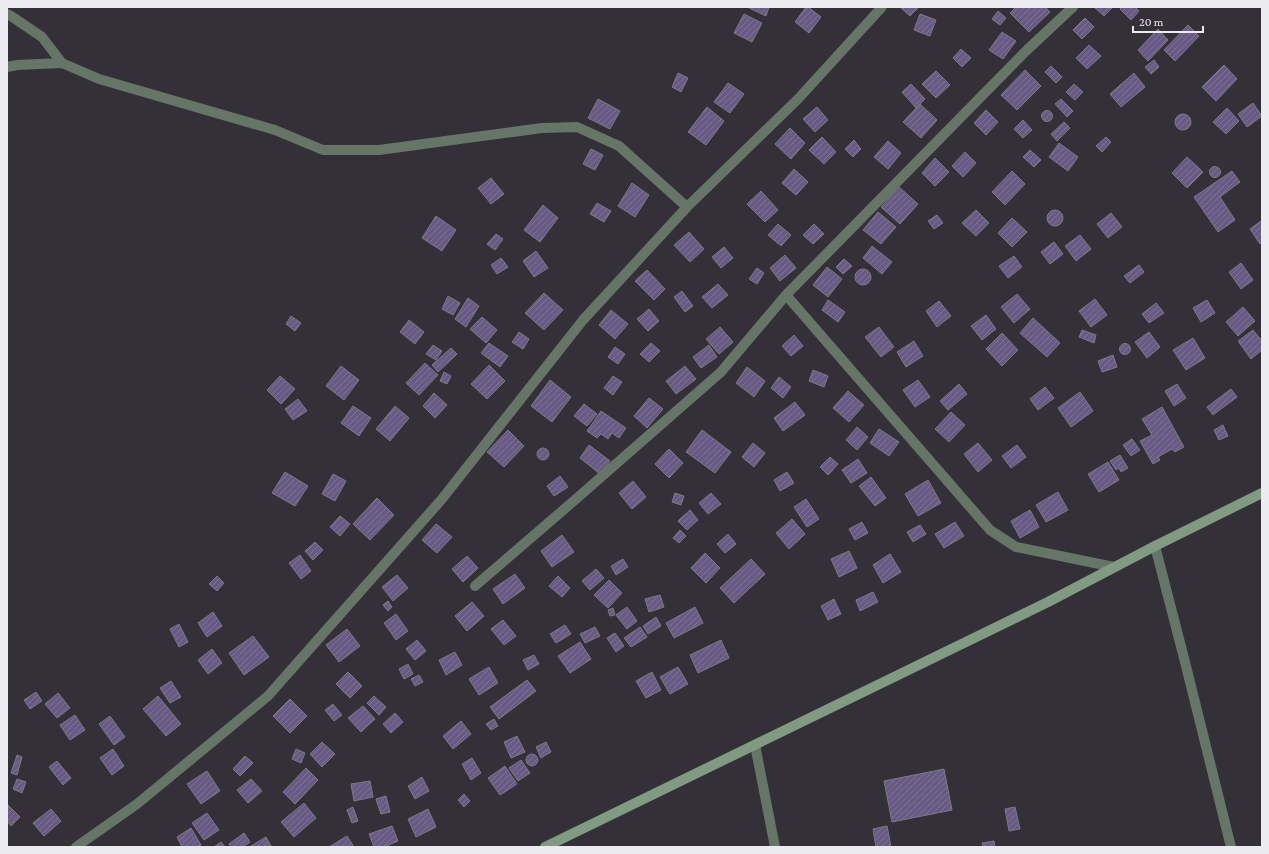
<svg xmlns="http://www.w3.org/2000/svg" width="1269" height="854" font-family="'Crimson Pro',serif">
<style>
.building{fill:url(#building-hatch);stroke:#7c7a81}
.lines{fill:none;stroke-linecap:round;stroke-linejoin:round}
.minor{stroke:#657666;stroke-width:10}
.secondary{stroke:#819b83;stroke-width:10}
</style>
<defs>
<pattern id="building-hatch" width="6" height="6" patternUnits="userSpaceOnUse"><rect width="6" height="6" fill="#675a84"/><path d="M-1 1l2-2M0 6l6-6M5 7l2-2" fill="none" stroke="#7d7296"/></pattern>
</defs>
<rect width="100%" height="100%" fill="#333137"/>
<path class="building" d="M749,7H769L766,16L749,8Z
M806,7H808L821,17L809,33L795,22Z
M900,7H919L910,16Z
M1016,7H1045L1050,12L1029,32L1010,13Z
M1094,7H1113L1104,16Z
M1122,7H1135L1139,11L1131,20L1120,9Z
M998,11L1006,18L1000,25L992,19Z
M744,14L762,23L752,42L734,33Z
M920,14L936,20L930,36L914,30Z
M1085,18L1094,27L1082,39L1073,30Z
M1188,25L1199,36L1175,61L1164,50Z
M1158,29L1168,40L1148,61L1138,50Z
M1002,32L1016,41L1003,59L989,50Z
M1089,45L1101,56L1087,69L1076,58Z
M961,49L971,58L962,67L953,58Z
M1154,60L1159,67L1151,74L1145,67Z
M1224,65L1237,79L1216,101L1202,87Z
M1051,66L1062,77L1056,83L1045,72Z
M1025,70L1041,86L1017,110L1001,95Z
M936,71L950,85L936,98L922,84Z
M678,73L688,78L681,92L672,87Z
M1134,73L1145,87L1121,107L1110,94Z
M728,83L744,94L730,113L714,102Z
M911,84L925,99L916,108L902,92Z
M1074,84L1083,92L1075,100L1066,92Z
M598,99L620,111L610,129L588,118Z
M1061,99L1073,111L1067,117L1055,104Z
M1253,103L1262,116L1247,127L1238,114Z
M920,104L937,120L921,138L903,122Z
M707,107L724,121L706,145L688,132Z
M817,107L828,120L815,132L803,119Z
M1227,108L1239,121L1226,134L1213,122Z
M986,110L998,122L986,135L974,123Z
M1041.5 116a5.5 5.5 0 1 1 11 0a5.5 5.5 0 1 1-11 0Z
M1175 122a8 8 0 1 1 16 0a8 8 0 1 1-16 0Z
M1023,120L1032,130L1023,138L1014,129Z
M1064,122L1070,128L1057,141L1051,134Z
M790,128L805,143L791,159L775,144Z
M822,137L836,152L824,164L809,150Z
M1106,137L1111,142L1102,152L1096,146Z
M854,140L861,149L853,157L845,149Z
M888,141L901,153L888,169L874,157Z
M1059,143L1078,157L1068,171L1049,157Z
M591,149L603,155L595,170L583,164Z
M1030,150L1041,160L1034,167L1023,157Z
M965,152L976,163L963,177L952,166Z
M1187,157L1203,172L1187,188L1172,173Z
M935,158L949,172L935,186L922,173Z
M1209.5 172a5.5 5.5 0 1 1 11 0a5.5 5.5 0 1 1-11 0Z
M794,169L808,182L796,195L782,183Z
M1012,171L1025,184L1005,205L992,192Z
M1232,171L1240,182L1220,197L1235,220L1218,232L1194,197Z
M491,178L504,194L491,204L478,188Z
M632,183L649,195L635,217L618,206Z
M899,187L918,204L900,224L881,207Z
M761,191L778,210L765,222L747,204Z
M597,203L611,211L604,222L590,214Z
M543,205L558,218L540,242L524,230Z
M976,210L989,223L976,236L962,223Z
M1047 218a8 8 0 1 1 16 0a8 8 0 1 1-16 0Z
M878,212L896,227L881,244L863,230Z
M1111,213L1122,227L1108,238L1097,224Z
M937,215L943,223L934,229L928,221Z
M436,216L456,230L442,251L422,238Z
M1012,218L1027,232L1012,247L998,233Z
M1261,221L1262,223V242L1260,244L1250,229Z
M778,224L791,235L781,246L768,235Z
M814,224L824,234L813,244L803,235Z
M689,232L704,249L690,262L674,245Z
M496,234L503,239L495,250L487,244Z
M1080,235L1091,249L1076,261L1065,246Z
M1054,242L1063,254L1050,264L1041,252Z
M872,246L892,262L882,274L863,258Z
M724,247L733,258L721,268L712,257Z
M536,251L548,268L534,277L523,261Z
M785,255L796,268L780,281L770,268Z
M1014,256L1022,267L1008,278L999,266Z
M501,258L508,267L497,274L491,265Z
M844,259L852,266L843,274L836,267Z
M1241,263L1253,280L1241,289L1229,272Z
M1139,265L1144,272L1130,283L1124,276Z
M827,267L842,279L828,297L813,285Z
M757,268L764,273L757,284L749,279Z
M855 277a8 8 0 1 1 16 0a8 8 0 1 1-16 0Z
M647,270L665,289L654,300L635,281Z
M718,284L728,295L712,308L702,297Z
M682,291L693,306L685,312L674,297Z
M544,293L563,310L544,330L525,313Z
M1017,294L1030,309L1014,323L1001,307Z
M448,296L460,303L453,315L442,309Z
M468,298L479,306L466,327L455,319Z
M1095,299L1107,315L1091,327L1079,311Z
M828,300L845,312L838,322L822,310Z
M1207,300L1215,313L1201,322L1193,308Z
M939,301L951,316L937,327L926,311Z
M1156,303L1164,313L1149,323L1142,314Z
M1243,307L1255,321L1238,336L1226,322Z
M649,309L659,321L648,331L637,319Z
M611,310L628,324L615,339L599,325Z
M986,315L996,329L982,340L971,326Z
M291,316L301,323L295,331L286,324Z
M482,317L497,330L486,343L470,329Z
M1033,318L1060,343L1047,357L1020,333Z
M409,320L424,332L415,344L400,332Z
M720,327L733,342L719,354L706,339Z
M879,327L894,347L881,357L865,337Z
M1082,330L1096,335L1094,343L1079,337Z
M1253,330L1262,341V350L1251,359L1238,341Z
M519,332L529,339L523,349L512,342Z
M1149,332L1160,347L1147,358L1135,342Z
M1002,333L1018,350L1002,366L986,349Z
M794,335L803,346L791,356L782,346Z
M1193,338L1205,358L1186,370L1173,350Z
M914,341L923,356L906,367L897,352Z
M489,343L508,356L500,367L481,353Z
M651,343L660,351L649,362L640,354Z
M1119.5 349a5.5 5.5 0 1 1 11 0a5.5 5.5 0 1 1-11 0Z
M433,345L442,351L436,360L426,354Z
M709,345L717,357L701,368L693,357Z
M615,347L625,354L618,364L608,357Z
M451,348L457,354L438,372L432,365Z
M1113,355L1117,367L1102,372L1098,361Z
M425,363L438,375L419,395L406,383Z
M489,365L505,381L487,399L471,384Z
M341,366L359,380L344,400L326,386Z
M685,366L696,379L676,394L666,381Z
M747,367L765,381L754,397L736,383Z
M813,370L828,376L824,387L809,381Z
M444,372L451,376L447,384L440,381Z
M280,376L295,389L281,404L267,390Z
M613,376L622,382L613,395L604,388Z
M779,377L791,387L783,398L771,388Z
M550,380L571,397L552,422L531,406Z
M918,380L930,397L915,407L903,390Z
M959,384L967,394L948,410L940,401Z
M1177,384L1186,398L1174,406L1165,391Z
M1045,387L1054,398L1038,410L1030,399Z
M1231,389L1237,397L1213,415L1207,407Z
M848,391L864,405L849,422L833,408Z
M1080,392L1093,411L1071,427L1058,408Z
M434,393L447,405L435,418L423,406Z
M649,398L663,409L647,428L634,416Z
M298,399L307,411L293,420L285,409Z
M795,402L805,415L783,431L774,418Z
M584,404L597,414L587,426L574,416Z
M353,406L371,418L359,436L341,423Z
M395,406L409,418L390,441L376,429Z
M1162,407L1184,447L1175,452L1172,449L1158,457L1160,460L1153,464L1140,441L1152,435L1142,419Z
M601,411L626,428L619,438L612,433L608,439L601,434L597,438L587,431Z
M951,412L965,425L949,442L935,429Z
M1223,425L1228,436L1219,440L1214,430Z
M857,427L868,437L857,450L846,440Z
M879,429L899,442L889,456L870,443Z
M508,430L524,446L504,467L487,452Z
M702,430L731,452L715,473L686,452Z
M1132,439L1140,450L1131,456L1123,445Z
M753,443L765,453L754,467L742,457Z
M978,443L992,460L978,472L964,454Z
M589,445L610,461L600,474L580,458Z
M1017,445L1026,457L1011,468L1002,456Z
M537 454a6 6 0 1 1 12 0a6 6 0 1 1-12 0Z
M669,449L683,463L669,478L655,464Z
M1120,455L1128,468L1121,472L1119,468L1116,470L1110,461Z
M830,457L838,464L828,475L820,467Z
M858,459L867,473L851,483L842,470Z
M1108,462L1119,480L1099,492L1088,474Z
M285,472L308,486L295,506L272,493Z
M787,472L794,483L780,491L774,480Z
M333,474L346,481L335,501L322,494Z
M560,476L568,487L554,496L547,486Z
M871,477L886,498L875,506L859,486Z
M928,480L941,503L918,516L905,494Z
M633,481L646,497L632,509L619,493Z
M1058,492L1068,510L1046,522L1036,505Z
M675,493L684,496L681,505L672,502Z
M711,493L721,504L708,514L699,503Z
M377,498L394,515L370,540L353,524Z
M806,499L819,519L807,527L794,507Z
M690,510L698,520L687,530L678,521Z
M1030,510L1039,527L1020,538L1011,521Z
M340,516L350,524L340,536L330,527Z
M792,519L805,534L789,549L776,533Z
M862,522L868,533L855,540L849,529Z
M955,522L964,536L944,548L935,534Z
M436,524L452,537L437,553L422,540Z
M920,525L926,534L913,542L907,532Z
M680,530L686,536L679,543L673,538Z
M728,534L736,544L725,553L717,544Z
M562,535L574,552L552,567L541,551Z
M315,542L323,550L313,560L305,551Z
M849,551L857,568L839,577L831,559Z
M705,553L720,568L706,583L691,568Z
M890,554L901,572L883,583L873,565Z
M300,555L311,571L301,579L289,563Z
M467,556L478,568L463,582L452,569Z
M623,559L628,567L616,575L611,566Z
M751,559L765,574L734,603L720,588Z
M596,569L604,578L590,590L582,581Z
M515,574L525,588L503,604L493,589Z
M397,575L408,588L393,601L382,587Z
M217,576L224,583L217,591L209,584Z
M558,576L570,588L562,597L549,586Z
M609,580L622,593L608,608L594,595Z
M873,592L878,602L860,611L856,600Z
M660,595L664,607L649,612L645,599Z
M834,599L841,614L828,620L821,606Z
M388,601L392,607L388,611L383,605Z
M472,602L484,616L467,631L455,616Z
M627,607L637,621L627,629L616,615Z
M695,607L703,623L674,638L666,623Z
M613,608L615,615L610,616L608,610Z
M213,612L222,626L207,637L198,623Z
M396,614L408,631L396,640L384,623Z
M656,617L661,626L648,634L643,626Z
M503,620L516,636L504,645L491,629Z
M179,624L188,642L179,647L170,629Z
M565,625L571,634L556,643L550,634Z
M595,627L600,636L585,643L580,634Z
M640,627L647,637L631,647L624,638Z
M347,629L360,646L339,662L326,645Z
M615,633L624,646L616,652L607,638Z
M253,636L269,657L244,675L229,653Z
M417,640L426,651L415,660L406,649Z
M721,640L729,658L698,673L690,655Z
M580,642L591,659L570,673L558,656Z
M212,649L222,663L208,674L198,660Z
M455,652L462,665L446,675L439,660Z
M534,655L539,664L528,670L523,660Z
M408,664L413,674L404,679L399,669Z
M489,667L498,683L479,695L469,679Z
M678,667L688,684L670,694L660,677Z
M348,672L362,686L350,698L336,684Z
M652,672L661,690L646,698L636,681Z
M419,675L423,682L415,686L411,679Z
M527,680L536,691L499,719L490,707Z
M171,681L181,697L170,703L160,688Z
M36,692L42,701L30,709L24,700Z
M58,693L70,708L57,718L45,704Z
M158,696L181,724L166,736L143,709Z
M374,696L386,707L379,715L367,703Z
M290,699L307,716L290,733L273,716Z
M333,704L342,715L334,721L325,710Z
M363,706L375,719L361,732L348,718Z
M395,713L403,722L391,733L383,724Z
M75,715L85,730L70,740L60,725Z
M110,716L125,737L114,745L99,724Z
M494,719L498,726L491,730L486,724Z
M461,721L471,734L453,749L443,736Z
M517,736L525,752L511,758L504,742Z
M322,742L335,754L322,767L310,754Z
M546,742L551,752L541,758L536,747Z
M113,749L124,766L112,775L100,758Z
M296,749L305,753L301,763L292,759Z
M526 760a6 6 0 1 1 12 0a6 6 0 1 1-12 0Z
M17,755L22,757L17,775L11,773Z
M245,756L253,763L240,776L233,769Z
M472,758L481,773L471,780L462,764Z
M521,760L530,773L518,781L509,768Z
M57,761L71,778L63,785L49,767Z
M505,766L517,784L500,795L488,778Z
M306,768L318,780L295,804L283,792Z
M944,769L952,810L892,822L884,781Z
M207,771L220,791L201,804L187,784Z
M422,777L429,791L415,799L408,786Z
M17,779L26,782L22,793L13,789Z
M251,779L262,791L248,803L237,790Z
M370,781L373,797L354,801L351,784Z
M464,794L470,801L464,807L458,800Z
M386,796L390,812L381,814L376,799Z
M304,803L316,818L294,837L281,822Z
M7,804L20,817L11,826L7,821Z
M353,807L358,821L352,823L347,810Z
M1015,807L1020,829L1009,831L1005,809Z
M51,809L61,821L44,836L33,823Z
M428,809L436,827L416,837L408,819Z
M207,813L219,830L204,840L192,823Z
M392,826L398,841L384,847H374L369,834Z
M887,826L891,847H876L873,829Z
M191,828L201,845L196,847H182L177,837Z
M244,833L250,842L243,847H231L229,844Z
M347,836L354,847H329Z
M266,837L271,846L251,847V846Z
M994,841L995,847H983L982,843Z
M221,842L225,847H214Z"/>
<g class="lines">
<path class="minor" d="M7,14L11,16L42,37L62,63L99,79L275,130L323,150H379L542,128L577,127L619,146L687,207
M7,67L17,65L62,63
M786,295L990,530L1016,547L1114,567
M1155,546L1185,662L1231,847
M475,586L576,499L721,372L786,295L1027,50L1073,7
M755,745L775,847
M76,847L137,804L268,696L442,499L583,320L687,207L798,99L882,7"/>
<path class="secondary" d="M545,847L1048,602L1155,546L1262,493"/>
</g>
<rect width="1269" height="854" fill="none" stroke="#ecebef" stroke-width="16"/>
<path d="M1133 26v6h70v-6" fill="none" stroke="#ecebef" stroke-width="2"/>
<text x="1139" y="26" font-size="12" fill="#ecebef" stroke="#333137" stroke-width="3" paint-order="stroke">20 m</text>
</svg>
